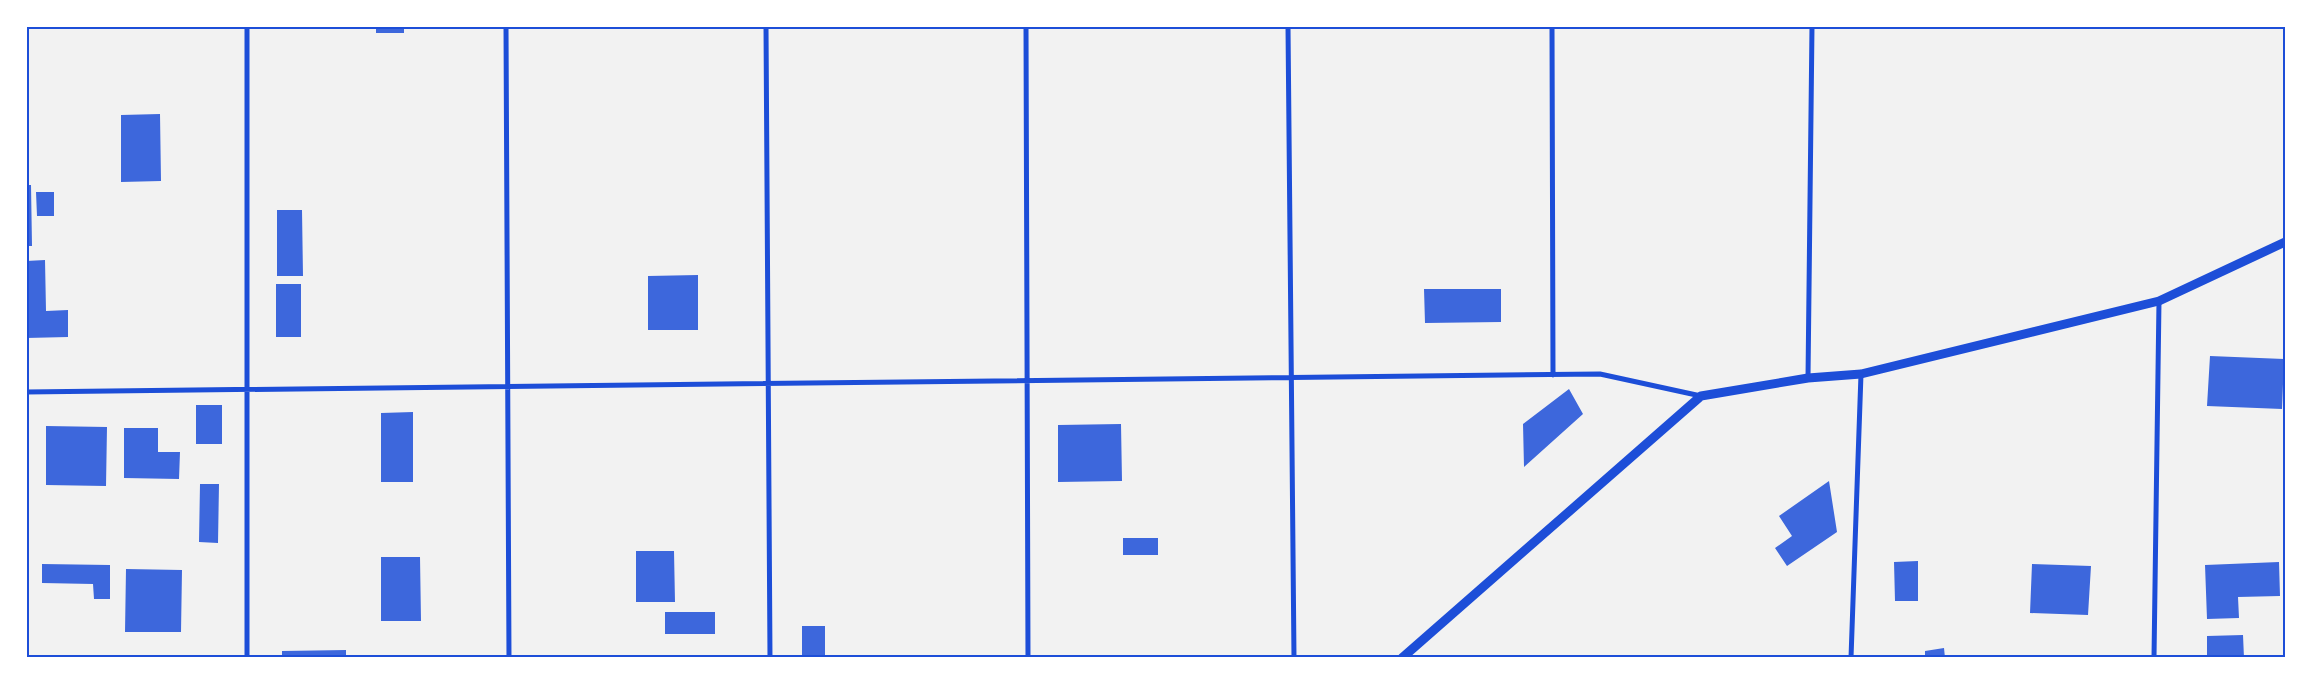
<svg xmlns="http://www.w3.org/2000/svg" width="2311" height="684" font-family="'Sofia Sans Condensed',sans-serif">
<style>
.building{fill:#3d67dc}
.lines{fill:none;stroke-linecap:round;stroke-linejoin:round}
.minor{stroke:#1d4ed8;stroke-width:5}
.tertiary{stroke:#1d4ed8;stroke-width:9}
.neatline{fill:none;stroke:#1d4ed8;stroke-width:2}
</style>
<rect width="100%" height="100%" fill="#f2f2f2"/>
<path class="building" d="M376,26H404V33H376Z
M160,114L161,181L121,182V115Z
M26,185H31L32,246H26Z
M36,192H54V216H37Z
M277,210H302L303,276H277Z
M45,260L46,311L68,310V337L26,338V261Z
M698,275V330H648V276Z
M276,284H301V337H276Z
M1424,289H1501V322L1425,323Z
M2210,356L2284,359L2282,409L2207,406Z
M1569,389L1583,414L1524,467L1523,424Z
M196,405H222V444H196Z
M413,412V482H381V413Z
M1121,424L1122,481L1058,482V425Z
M46,426L107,427L106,486L46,485Z
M124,428H158V452H180L179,479L124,478Z
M1829,481L1837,532L1787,566L1775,548L1792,536L1779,516Z
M200,484H219L218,543L199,542Z
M1123,538H1158V555H1123Z
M636,551H674L675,602H636Z
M381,557H420L421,621H381Z
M1918,561V601H1895L1894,562Z
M2279,562L2280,596L2238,597L2239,618L2207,619L2205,565Z
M42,564L110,565V599H94L93,584L42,583Z
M2032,564L2091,566L2088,615L2030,613Z
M126,569L182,570L181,632H125Z
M665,612H715V634H665Z
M802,626H825V658H802Z
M2243,635L2244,658H2207V636Z
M1944,648L1945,658H1925V651Z
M346,650V658H282V651Z"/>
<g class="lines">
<path class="minor" d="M247,26V658
M506,26L509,658
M766,26L770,658
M1026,26L1028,658
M1288,26L1294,658
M1552,26L1553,375
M1808,378L1812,26
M26,392L1600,374L1701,396
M1851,658L1861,374
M2154,658L2159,301"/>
<path class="tertiary" d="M1402,658L1701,396L1808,378L1861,374L2159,301L2285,242"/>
</g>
<rect width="2311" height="684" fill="none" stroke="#ffffff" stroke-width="55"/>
<rect x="28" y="28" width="2256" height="628" class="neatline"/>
</svg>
